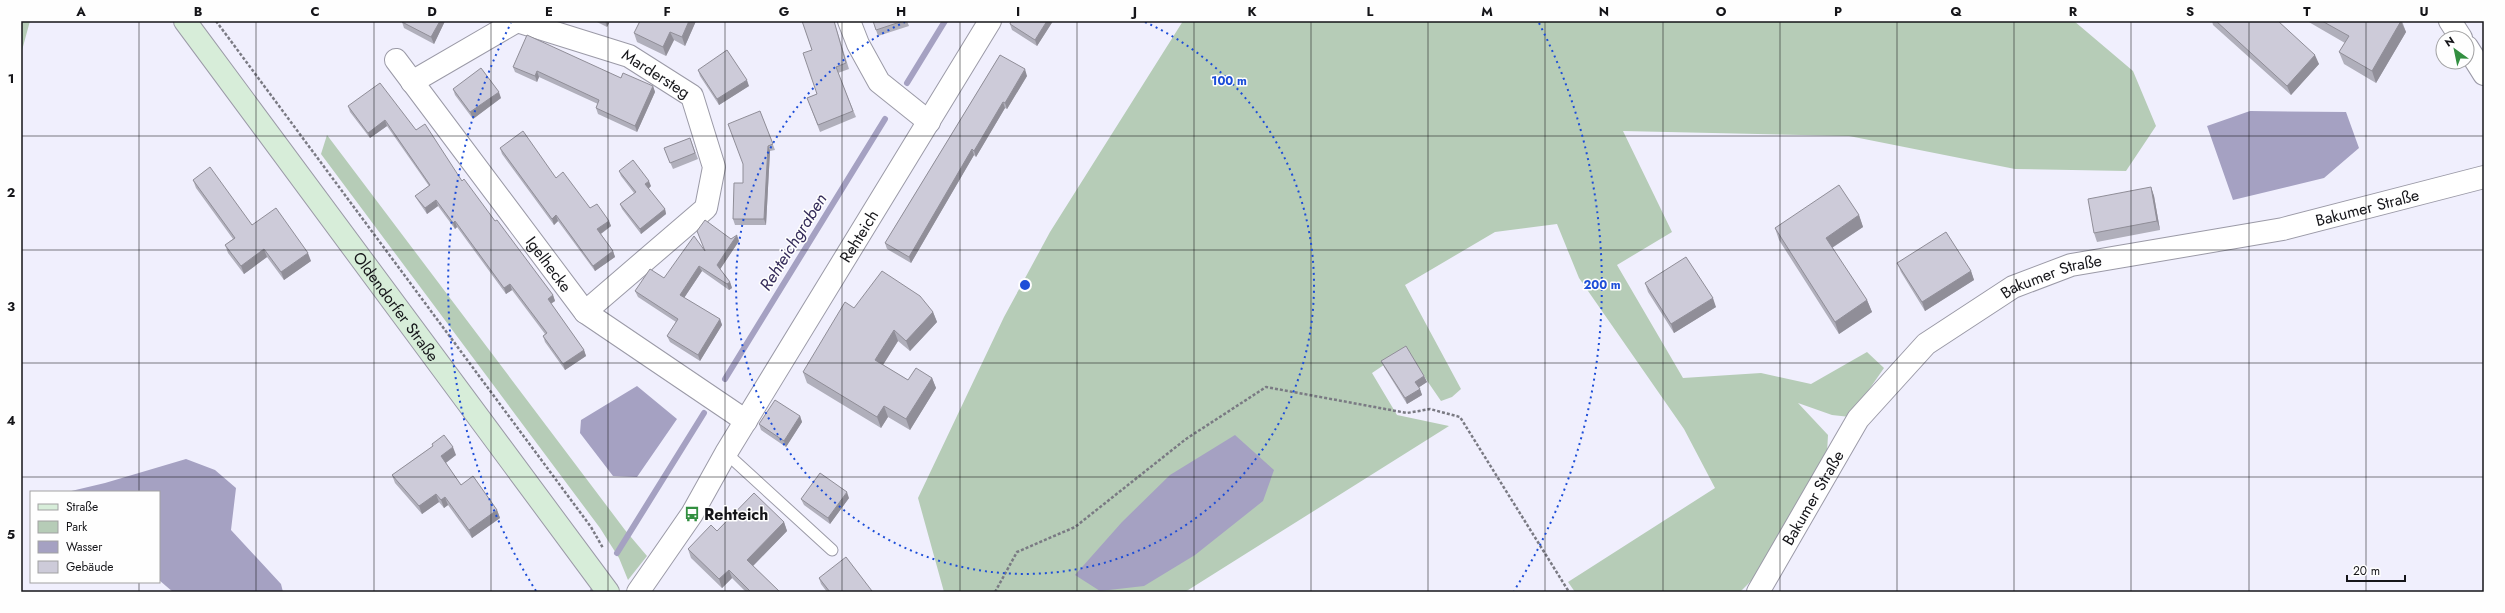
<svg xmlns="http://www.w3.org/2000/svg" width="2505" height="613" font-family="Jost,sans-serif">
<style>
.green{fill:#b6ccb7}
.water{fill:#a5a1c2}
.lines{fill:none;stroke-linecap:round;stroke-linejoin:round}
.stream{stroke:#a5a1c2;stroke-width:6}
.lane-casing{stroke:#9b9aa7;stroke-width:13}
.street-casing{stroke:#9b9aa7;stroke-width:24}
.secondary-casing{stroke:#9b9aa7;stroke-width:24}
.path{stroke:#7a7a83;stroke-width:2.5;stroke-dasharray:3 2;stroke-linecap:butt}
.lane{stroke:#fff;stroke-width:11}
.street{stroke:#fff;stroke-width:22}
.secondary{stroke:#d7edd9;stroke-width:22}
.wall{fill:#b0afbb}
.shaded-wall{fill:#908e98}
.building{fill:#cdcbd9;stroke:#908e98}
.grid{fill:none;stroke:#151519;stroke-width:1;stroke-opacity:0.55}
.ring{fill:none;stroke:#1d4ed8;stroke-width:2;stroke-dasharray:2 4}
.labels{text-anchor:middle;stroke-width:3;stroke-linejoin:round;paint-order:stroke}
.street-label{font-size:16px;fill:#151519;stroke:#fefefe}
.poi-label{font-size:16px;font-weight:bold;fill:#151519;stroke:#fefefe;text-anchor:start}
.water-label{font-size:17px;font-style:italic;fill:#362d5b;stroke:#fefefe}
.centre{fill:#1d4ed8;stroke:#fefefe;stroke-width:2}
.ring-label{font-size:12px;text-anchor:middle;font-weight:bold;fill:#1d4ed8;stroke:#fefefe;stroke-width:3;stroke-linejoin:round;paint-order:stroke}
.neatline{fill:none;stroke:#151519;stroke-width:1.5}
.grid-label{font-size:13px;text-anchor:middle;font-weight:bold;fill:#151519}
</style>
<rect width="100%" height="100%" fill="#f0effd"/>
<path class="green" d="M21,21H30L21,54Z
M1183,21H2074L2133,71L2156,126L2126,171L2015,169L1849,136L1623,131L1672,232L1617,265L1683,378L1761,373L1811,384L1867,352L1884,368L1850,417L1832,415L1798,403L1828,435L1827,453L1758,574L1740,592H1575L1568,582L1715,488L1684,429L1579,278L1557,224L1495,232L1405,285L1461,389L1452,397L1441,401L1406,350L1372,373L1397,415L1449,426L1185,592H944L918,498L1004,317L1050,232Z
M327,135L625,530L647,556L628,580L619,558L600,528L321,154Z"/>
<path class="water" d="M2250,111L2346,112L2359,148L2324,178L2233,200L2207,126Z
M637,386L677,419L637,477L613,476L580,433L581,420Z
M1235,435L1274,470L1263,501L1195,555L1144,586L1100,591L1075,575L1122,522L1170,475Z
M186,459L215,470L236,488L231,530L281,584L283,592H173L159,580V492H67L105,483Z"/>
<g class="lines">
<path class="stream" d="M907,83L945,21
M725,379L885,119
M617,553L704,413
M593,591V592"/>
<defs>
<path id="lane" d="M726,453L832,550"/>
<g id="street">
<path d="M849,21L858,44L879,82L929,122"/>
<path d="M2450,21L2461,38"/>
<path d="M2467,47L2484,74"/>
<path id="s1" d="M396,60L585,312L746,421"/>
<path id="s2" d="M412,82L517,21L629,56L692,96L714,167L706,208L585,312"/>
<path id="s3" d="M638,592L692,514L726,453L990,21"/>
<path id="s4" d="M1758,592L1858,419L1926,344L2013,287L2071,265L2283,229L2484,177"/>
</g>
<g id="secondary">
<path id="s5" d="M185,21L608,592"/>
</g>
</defs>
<use href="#lane" class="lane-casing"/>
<use href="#street" class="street-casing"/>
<use href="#secondary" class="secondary-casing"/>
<path class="path" d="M216,21L591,527L603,548
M995,592L1017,552L1075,527L1186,439L1266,387L1407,413L1430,409L1460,417L1569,592"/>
<use href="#lane" class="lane"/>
<use href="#street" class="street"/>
<use href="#secondary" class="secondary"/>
</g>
<path class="wall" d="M402,21H445L434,44L404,28L402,22Z
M595,21H610L607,27Z
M696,21L685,46L674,40L666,56L637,42L634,33Z
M802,21H834L849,69L838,73L856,117L820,132L807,98L817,94L812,50Z
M873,21H907L909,26L878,36Z
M1011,21H1053L1037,46L1012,30L1010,24Z
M2212,21H2278L2319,64L2291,95L2213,25Z
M2307,21H2402L2406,32L2376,83L2344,64L2339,52L2345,43Z
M1000,55L1027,76L1007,109L1005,108L976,157L974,155L911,263L887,249L885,243Z
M513,67L621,78L653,86L655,92L637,132L598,114L596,108L598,104L539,77L537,82L515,72Z
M698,70L749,86L719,105L700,76Z
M453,89L501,98L473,119L455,95Z
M348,106L416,130L462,181L495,221L553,295L555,301L551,304L584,350L586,356L565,370L545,342L543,336L545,334L512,290L506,294L457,227L455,229L438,206L427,214L418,201L415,196L429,186L387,126L370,138L350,112Z
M760,111L775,150L770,151L766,225H735L733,219L743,183Z
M690,138L698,159L673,169L664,148Z
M500,148L556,178L590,208L609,221L611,226L601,234L613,251L615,257L595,271L558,221L554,225L502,154Z
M619,171L651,186L648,189L665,209L666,214L641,234L622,209L620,204L634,193L621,176Z
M193,180L252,225L311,261L284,280L267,257L244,274L228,253L225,245L233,239L196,188Z
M2151,187L2154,196L2160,230L2097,242L2094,233Z
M1859,215L1863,227L1832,248L1867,300L1872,312L1839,334L1779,240L1775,228Z
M731,239L739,241L720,269L730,282L732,288L729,290L702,271L684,298L720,319L722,325L700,361L670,342L667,336L676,322L638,297L635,291L664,278L705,250Z
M1897,263L1971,271L1974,280L1925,311L1901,272Z
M1645,283L1716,307L1674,333L1648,292Z
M854,308L933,312L937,322L910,351L898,341L883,365L908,380L932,378L936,388L910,430L888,417L881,428L807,383L803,372Z
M1381,361L1424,376L1427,382L1419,387L1422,395L1407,404L1384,367Z
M800,416L802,422L786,447L761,430L759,424Z
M432,444L456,455L446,463L461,485L497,510L500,518L472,538L448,505L444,508L439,502L422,514L395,483L392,475L433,446Z
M849,498L830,524L804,505L801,499Z
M784,522L787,531L753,566L780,592H746L732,578L722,588L691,558L688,549L717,531Z
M819,578L872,591L873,592H827L821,584Z"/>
<path class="shaded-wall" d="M440,21H445L434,44L431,37Z
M605,21H610L607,27Z
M689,21H696L685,46L682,37Z
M1047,21H1053L1037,46L1035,40Z
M2401,21L2406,32L2376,83L2372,71Z
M670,32L674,40L666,56L663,47Z
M2315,55L2319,64L2291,95L2287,86Z
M1025,69L1027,76L1007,109L1005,103Z
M537,71L539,77L537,82L535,76Z
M747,80L749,86L719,105L717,99Z
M653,86L655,92L637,132L635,126Z
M499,92L501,98L473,119L470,112Z
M1003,102L1005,108L976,157L974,151Z
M385,120L387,126L370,138L368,133Z
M768,146L770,151L766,225L764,219Z
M972,149L974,155L911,263L909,257Z
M649,181L651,186L647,190L645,184Z
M2151,187L2154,196L2160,230L2157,221Z
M436,200L438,206L427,214L425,208Z
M665,209L666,214L641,234L640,229Z
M556,215L558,221L554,225L552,219Z
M1859,215L1863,227L1830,249L1826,238Z
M455,221L457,227L455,229L453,223Z
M609,221L611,226L599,235L597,229Z
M737,235L739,241L719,271L717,265Z
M264,249L267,257L244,274L241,266Z
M613,251L615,257L595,271L593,266Z
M308,253L311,261L284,280L281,272Z
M699,266L702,271L682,301L680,295Z
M1971,271L1974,280L1925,311L1922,302Z
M730,282L732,288L729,290L727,284Z
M510,284L512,290L506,294L504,288Z
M553,295L555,301L550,304L548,299Z
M1713,298L1716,307L1674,333L1671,324Z
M1867,300L1872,312L1839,334L1835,322Z
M933,312L937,322L910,351L906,341Z
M720,319L722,325L700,361L698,355Z
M894,330L898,341L879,371L875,360Z
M584,350L586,356L565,370L563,364Z
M1424,376L1427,382L1418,388L1415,382Z
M932,378L936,388L910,430L906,419Z
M1420,389L1422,395L1407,404L1405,398Z
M884,406L888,417L881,428L877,417Z
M800,416L802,422L786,447L784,441Z
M453,447L456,455L444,464L441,456Z
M847,492L849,498L830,524L828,518Z
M436,494L439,502L422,514L419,506Z
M445,497L448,505L444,508L441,500Z
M497,510L500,518L472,538L469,530Z
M784,522L787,531L750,569L747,560Z
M729,570L732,578L722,588L719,579Z"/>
<path class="building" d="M402,21H440L431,37L402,22Z
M640,21H689L682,37L670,32L663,47L634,33Z
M802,21H834L846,63L836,67L853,111L818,125L807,98L817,94L803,53L812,50Z
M873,21H903L876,30Z
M1011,21H1047L1035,40L1010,24Z
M2216,21H2278L2315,55L2287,86Z
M2322,21H2401L2372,71L2339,52L2349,36Z
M527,35L621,78L623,73L653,86L635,126L596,108L599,100L537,71L535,76L513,67Z
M727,50L747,80L717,99L698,70Z
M1000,55L1025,69L1005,103L1003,102L974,151L972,149L909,257L885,243Z
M481,68L499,92L470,112L453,89Z
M380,83L416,130L425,124L462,181L464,179L495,221L497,220L553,295L548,299L584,350L563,364L543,336L547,333L510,284L504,288L455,221L453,223L436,200L425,208L415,196L430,185L385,120L368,133L348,106Z
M760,111L773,144L768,146L764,219H733L734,183H743V164L728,124Z
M523,131L556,178L563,172L590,208L597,204L609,221L597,229L613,251L593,266L556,215L552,219L500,148Z
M690,138L695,153L670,163L664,148Z
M633,160L649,181L645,184L665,209L640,229L620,204L636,192L619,171Z
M210,167L252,225L276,208L308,253L281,272L264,249L241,266L225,245L235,238L193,180Z
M1839,185L1859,215L1826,238L1867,300L1835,322L1775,228Z
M2151,187L2157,221L2094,233L2088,199Z
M705,220L731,239L737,235L717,265L730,282L727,284L699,266L680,295L720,319L698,355L667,336L678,319L635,291L650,269L664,278L694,236L705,251L697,231Z
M1946,232L1971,271L1922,302L1897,263Z
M1686,257L1713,298L1671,324L1645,283Z
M882,271L920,296L933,312L906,341L894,330L875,360L908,380L916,368L932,378L906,419L884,406L877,417L803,372L845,302L854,308Z
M1406,346L1424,376L1415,382L1420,389L1405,398L1381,361Z
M775,400L800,416L784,441L759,424Z
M444,435L453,447L441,456L461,485L473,476L497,510L469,530L445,497L441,500L436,494L419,506L392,475L433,446L432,444Z
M820,473L847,492L828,518L801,499Z
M754,493L784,522L747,560L780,592H751L729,570L719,579L688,549L711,525L717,531Z
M846,557L872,591L871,592H830L819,578Z"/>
<path class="grid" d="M139,21V492M256,21V592M374,21V592M491,21V592M608,21V592M725,21V592M842,21V592M960,21V592M1077,21V592M1194,21V592M1311,21V592M1428,21V592M1545,21V592M1663,21V592M1780,21V592M1897,21V592M2014,21V592M2131,21V592M2249,21V592M2366,21V592M21,136H2484M21,250H2484M21,363H2484M21,477H2484M139,582V592"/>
<g class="ring">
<path d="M1145 22A289 289 0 1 1 905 22"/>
<path d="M536 591A577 577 0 0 1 511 23M1539 23A577 577 0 0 1 1514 591"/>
</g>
<defs>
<symbol id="bus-bare" viewBox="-9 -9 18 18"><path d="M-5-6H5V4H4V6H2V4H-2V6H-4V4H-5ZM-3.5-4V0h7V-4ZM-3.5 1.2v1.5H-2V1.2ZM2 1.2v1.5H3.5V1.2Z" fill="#328f40" stroke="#fefefe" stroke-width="2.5" paint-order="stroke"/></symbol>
</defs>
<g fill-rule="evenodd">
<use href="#bus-bare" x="681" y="503" width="22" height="22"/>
</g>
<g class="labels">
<g class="street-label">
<text dy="6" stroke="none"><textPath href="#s2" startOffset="271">Mardersteg</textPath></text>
<text dy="6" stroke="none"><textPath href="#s4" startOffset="769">Bakumer Straße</textPath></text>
<text dy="6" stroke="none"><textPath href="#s3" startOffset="419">Rehteich</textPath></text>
<text dy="6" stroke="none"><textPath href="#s1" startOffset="255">Igelhecke</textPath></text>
<text dy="6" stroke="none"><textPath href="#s4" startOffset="445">Bakumer Straße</textPath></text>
<text dy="6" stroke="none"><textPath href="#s5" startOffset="355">Oldendorfer Straße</textPath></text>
<text dy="6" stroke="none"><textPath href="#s4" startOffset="109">Bakumer Straße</textPath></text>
</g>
<g class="poi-label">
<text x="704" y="520">Rehteich</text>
</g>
<g class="water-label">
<text transform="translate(793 242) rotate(-58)" y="6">Rehteichgraben</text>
</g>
</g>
<circle cx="1025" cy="285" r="6" class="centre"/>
<g class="ring-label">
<text x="1229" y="85">100 m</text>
<text x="1602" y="289">200 m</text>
</g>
<rect width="2505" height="613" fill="none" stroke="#fefefe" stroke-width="44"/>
<rect x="30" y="491" width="130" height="92" fill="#fefefe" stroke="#a1a1a2"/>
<rect x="38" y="504" width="20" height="6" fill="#d7edd9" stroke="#a1a1a2"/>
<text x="66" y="511" font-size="12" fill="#151519">Straße</text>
<rect x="38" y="521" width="20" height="12" fill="#b6ccb7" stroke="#a1a1a2"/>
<text x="66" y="531" font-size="12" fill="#151519">Park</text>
<rect x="38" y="541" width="20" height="12" fill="#a5a1c2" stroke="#a1a1a2"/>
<text x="66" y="551" font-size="12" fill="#151519">Wasser</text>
<rect x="38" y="561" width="20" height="12" fill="#cdcbd9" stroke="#a1a1a2"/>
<text x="66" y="571" font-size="12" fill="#151519">Gebäude</text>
<g transform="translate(2455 50) rotate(327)"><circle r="19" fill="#fefefe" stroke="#a1a1a2"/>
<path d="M0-3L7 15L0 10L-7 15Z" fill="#328f40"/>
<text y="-6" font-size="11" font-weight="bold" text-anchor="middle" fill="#151519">N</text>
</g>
<path d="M2347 575v6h58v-6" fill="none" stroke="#151519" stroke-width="2"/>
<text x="2353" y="575" font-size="12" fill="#151519" stroke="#fefefe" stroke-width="3" paint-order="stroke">20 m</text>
<rect x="22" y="22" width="2461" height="569" class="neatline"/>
<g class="grid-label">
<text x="81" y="16">A</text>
<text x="198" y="16">B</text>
<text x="315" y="16">C</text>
<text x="432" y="16">D</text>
<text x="549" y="16">E</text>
<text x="667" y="16">F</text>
<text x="784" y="16">G</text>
<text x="901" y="16">H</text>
<text x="1018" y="16">I</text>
<text x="1135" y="16">J</text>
<text x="1252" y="16">K</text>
<text x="1370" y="16">L</text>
<text x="1487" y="16">M</text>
<text x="1604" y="16">N</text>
<text x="1721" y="16">O</text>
<text x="1838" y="16">P</text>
<text x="1956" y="16">Q</text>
<text x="2073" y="16">R</text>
<text x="2190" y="16">S</text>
<text x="2307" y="16">T</text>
<text x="2424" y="16">U</text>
<text x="11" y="83">1</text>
<text x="11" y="197">2</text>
<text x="11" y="311">3</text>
<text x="11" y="425">4</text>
<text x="11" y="539">5</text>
</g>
</svg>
